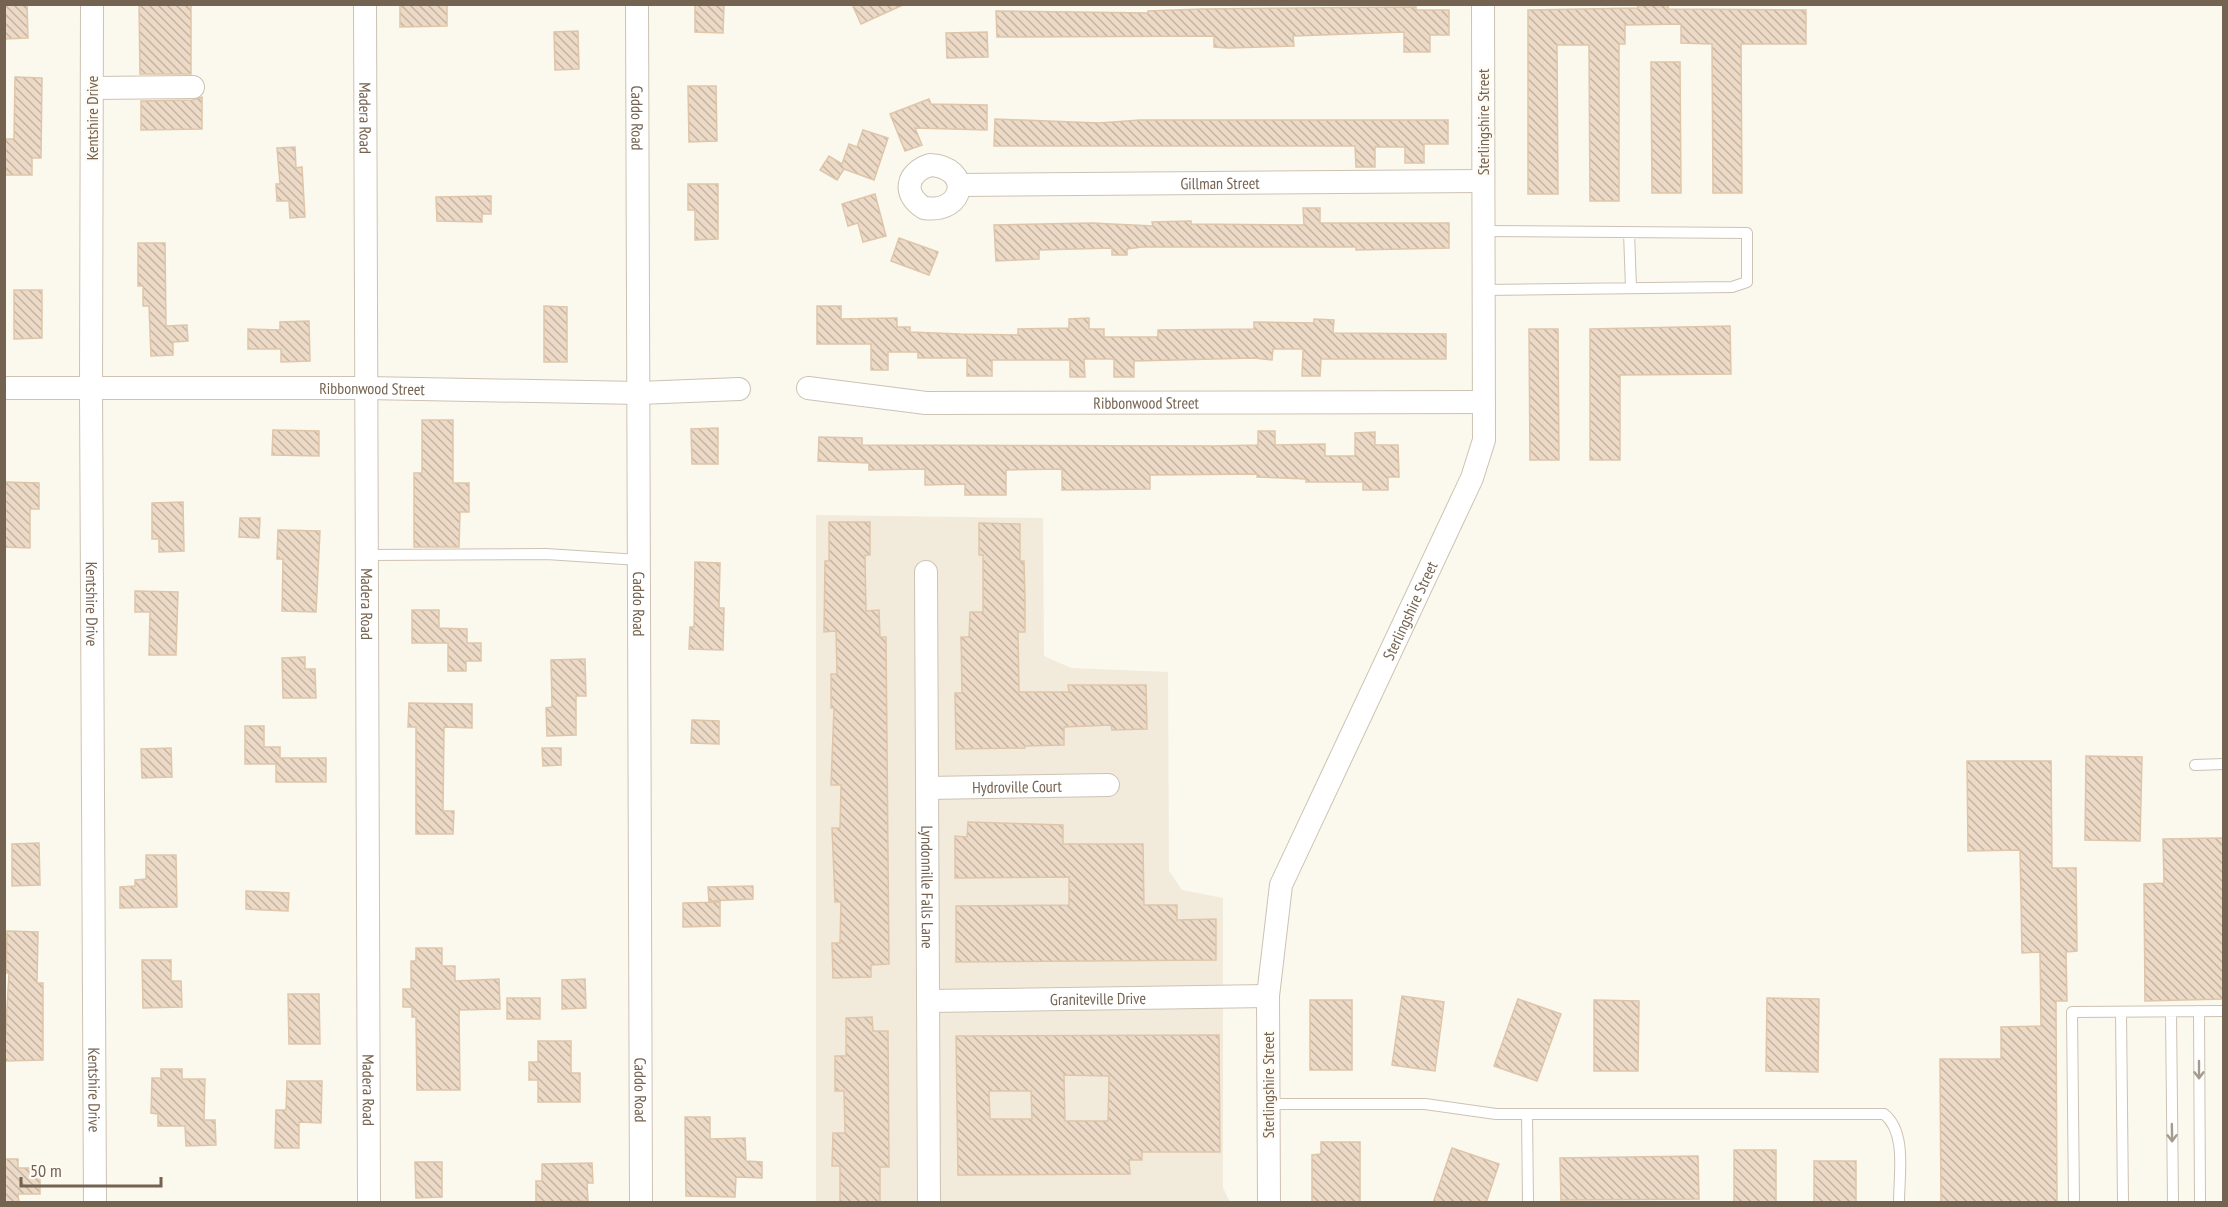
<svg xmlns="http://www.w3.org/2000/svg" width="2228" height="1207" font-family="'PT Sans Narrow',sans-serif">
<style>
.residential{fill:#f2ebdc}
.building{fill:url(#building-back-hatch);stroke:#dfc6aa;stroke-width:1.5;fill-rule:evenodd}
.lines{fill:none;stroke-linecap:round;stroke-linejoin:round}
.lane-casing{stroke:#cdc2b3;stroke-width:12}
.street-casing{stroke:#cdc2b3;stroke-width:24}
.lane{stroke:#fff;stroke-width:10}
.street{stroke:#fff;stroke-width:22}
.oneway{stroke:#a59a8e}
.labels{text-anchor:middle;stroke-width:5;stroke-linejoin:round;paint-order:stroke}
.street-label{font-size:16px;fill:#756351;stroke:#fefbf4}
</style>
<defs>
<pattern id="building-back-hatch" width="6" height="6" patternUnits="userSpaceOnUse" patternTransform="scale(1.5)"><rect width="6" height="6" fill="#ecdac6"/><path d="M-1 5l2 2M0 0l6 6M5-1l2 2" fill="none" stroke="#c4b4a3"/></pattern>
</defs>
<rect width="100%" height="100%" fill="#fbf8ed"/>
<path class="residential" d="M816,515L1043,518L1044,656L1071,668L1168,672L1169,871L1182,890L1223,898V1188L1230,1202H816Z"/>
<path class="building" d="M4,4H27L28,38L4,39Z
M139,4H191V74H140Z
M400,4H447V26L400,27Z
M695,4H724L723,33L695,32Z
M852,4H905L861,24Z
M1638,4H1668V9L1806,10V44H1741L1742,193H1713L1712,44L1681,43V24L1625,25V44H1619V201H1590L1589,45H1557L1558,194H1528V10L1638,8Z
M1416,7V10H1449V35H1430V52H1404V32L1293,36L1294,46L1228,48L1214,47V36L997,37L996,11L1148,13V11L1201,9Z
M578,31L579,69L555,70L554,32Z
M987,32L988,57L947,58L946,33Z
M1651,62H1680L1681,193H1652Z
M15,77L42,78L41,158H32V175H4V139H14Z
M688,86H716L717,141L689,142Z
M202,97V129L141,130V101L193,100Z
M929,99L931,104L987,105V130L915,128L922,145L905,151L890,114Z
M995,119L1099,123L1140,120H1448V144H1424V163H1405V147H1375V167H1356L1355,146H994Z
M863,130L888,138L874,180L844,169L837,180L820,170L829,156L842,164L849,144L857,147Z
M295,147L296,168L302,167L305,217L290,218L289,201H277L276,184H280L277,148Z
M688,184H718V239L695,240V210H688Z
M875,194L886,236L863,242L858,223L848,226L842,204Z
M491,196V214H482V222L437,221L436,197Z
M1303,208H1320V223H1449V248L1356,250V247H1142L1127,249V255H1112V248L1039,250V259L996,261L994,225L1092,223L1153,226L1152,222L1191,221V224L1304,225Z
M899,238L938,252L929,275L891,261Z
M138,243H165L166,326L187,325L188,341L173,342V355L151,356L149,306H143V286H138Z
M14,290H42V338L14,339Z
M544,306L567,307V362H544Z
M817,306H841V319L897,318V327H910V332L960,334L1018,335V329L1069,328V319L1089,318V329H1104V337H1158V330L1254,329V322L1314,323V319L1334,320L1333,333L1446,334V359H1321L1320,376H1302L1303,349H1273L1272,360L1254,358L1134,361V377H1114V359H1084L1085,377H1070V360H992V376H967V358H918V352H888V370H871V344H817Z
M309,321L310,361L281,362V349H248V329L280,330V322Z
M1730,326L1731,374L1620,375V460H1590V329Z
M1529,329H1558L1559,460H1530Z
M422,420H453V483H469V512H460L459,547H414V473H422Z
M718,428V464H692L691,429Z
M273,430L319,431V456L272,455Z
M1258,431H1275V445L1325,444V456H1355V433L1375,432V445H1398L1399,477H1388V490H1363V482H1306V479L1257,477V474L1150,475V489L1062,490V469L1006,470V495H965V484L925,485V469L869,470V463L818,461L819,437L862,438V445L1215,446L1258,445Z
M4,482L39,483V509H30V548L4,547Z
M183,502L184,551L159,552V539H152V503Z
M240,518H260L259,538L239,537Z
M829,522H870V555H865L866,611L879,610L880,637H886L889,964L871,965V977L833,978L832,943H840L841,902H835L832,828H840L841,785H831L834,708H831V674H837L836,631L824,632L825,561H829Z
M979,523L1020,524V561H1024L1025,599V632H1018L1019,692H1069L1068,685H1146L1147,729L1112,730L1111,725L1064,727V745L1025,746V748L956,749L955,693H962L961,637H969L970,612H983V555H979Z
M278,530L320,531L316,612L282,611L283,559H277Z
M695,562L720,563L719,608H724L723,650L689,649L690,627H694Z
M135,591L178,592L176,655H149L150,612H135Z
M412,610H439V628L467,629V643H481V661H466V671H448V643H412Z
M305,657V669H315L316,698H283L282,658Z
M585,659L586,696H576V735L547,736L546,708L552,707L551,660Z
M409,703L472,704V728L444,727L443,811H454L453,834H416V727H408Z
M692,720L719,721V744L691,743Z
M245,726H264V747H280V758H326V782H276V764H245Z
M171,748L172,777L142,778L141,749Z
M542,748H561V765L543,766Z
M2086,756L2142,757L2140,841L2085,840Z
M1967,761H2051L2052,868H2076L2077,951L2066,952L2067,1001H2056L2057,1203H1941L1940,1059H2001V1027L2041,1026L2040,952L2022,953L2020,850L1968,851Z
M968,822L1063,825V844H1143L1144,905H1177V920L1216,919V960L956,962V906L1069,905V877L955,878V836L967,837Z
M2223,838V999L2145,1001L2144,884L2164,883L2163,839Z
M39,843L40,885L12,886V844Z
M146,855H176L177,907L120,908V887L135,886V880L146,879Z
M753,886V899L709,901L708,887Z
M246,891L289,893L288,911L246,909Z
M720,902V926L683,927V903Z
M7,931L38,932L37,983H43V1060L4,1061L9,973H6Z
M416,948H442V966H455V981L499,979L500,1009L459,1010L460,1090H417L416,1017H412V1007H403V989H411V961H416Z
M142,960H171V981H181L182,1007L143,1008Z
M585,979L586,1008L562,1009V980Z
M288,994H319L320,1044H289Z
M1402,996L1444,1002L1435,1071L1392,1065Z
M507,998H540V1019H507Z
M1767,998L1819,999L1818,1072L1766,1071Z
M1518,999L1561,1014L1537,1081L1494,1066Z
M1310,1000H1352V1070H1310Z
M1594,1000L1639,1001L1638,1071H1594Z
M872,1017L873,1031H888L889,1167H880V1203H840V1166H832L833,1133H845L844,1091H835V1056H846V1018Z
M1219,1035L1220,1152H1142V1160H1129L1130,1174L958,1175L956,1036ZM1064,1075L1109,1076L1108,1121H1065ZM989,1091H1031L1032,1119H990Z
M538,1041H571V1073H580V1102H538V1080H529V1062H538Z
M161,1069H182V1079H205L204,1120H215L216,1145L186,1146L185,1126H158V1114L151,1113L152,1078H161Z
M287,1081H322L321,1123L299,1122V1148H275L276,1110H286Z
M685,1117H710V1139L745,1138L746,1161L762,1162V1178L736,1177L735,1197L686,1196Z
M1321,1142H1360V1203H1312V1155L1321,1154Z
M1452,1148L1499,1164L1486,1203H1433Z
M1734,1150H1776V1203H1734Z
M1698,1156L1699,1199L1561,1200L1560,1158Z
M4,1159H18V1168H40V1194H18L19,1203H4Z
M1814,1161H1856V1203H1814Z
M415,1162H442V1197L416,1198Z
M592,1163L593,1183H587L588,1201L536,1202V1181H542V1164Z"/>
<g class="lines">
<defs>
<path id="lane" d="M1483,231L1747,233V282L1732,287L1483,290
M1629,232L1631,288
M367,555L546,554L639,560
M2195,765L2224,764
M2199,1011L2200,1202
M2121,1012L2123,1202
M2171,1012L2173,1202
M1268,1104H1425L1496,1114H1884C1907,1132 1899,1175 1899,1202
M1527,1114L1528,1202
M2074,1202L2072,1012L2224,1011"/>
<g id="street">
<path id="s1" d="M92,4L91,389L95,1202"/>
<path id="s2" d="M365,4L369,1202"/>
<path id="s3" d="M637,4L641,1202"/>
<path d="M93,88L193,87"/>
<path d="M930,165C972,167 966,214 924,208C902,194 906,173 930,165Z"/>
<path id="s4" d="M959,185L1482,181"/>
<path id="s5" d="M4,388H367L639,393L739,389"/>
<path id="s6" d="M808,388L926,403L1484,402"/>
<path id="s7" d="M926,572L929,1202"/>
<path id="s8" d="M927,788L1108,785"/>
<path id="s9" d="M928,1001L1268,996"/>
<path id="s10" d="M1269,1202L1268,996L1281,885L1472,478L1484,440L1483,4"/>
</g>
</defs>
<use href="#lane" class="lane-casing"/>
<use href="#street" class="street-casing"/>
<use href="#lane" class="lane"/>
<use href="#street" class="street"/>
</g>
<defs><path id="oneway-shaft" d="M-6 0H5M1.5-3L5.5 0L1.5 3" fill="none" stroke-width="1.6" stroke-linecap="round" stroke-linejoin="round" transform="scale(1.5)"/></defs>
<g class="oneway">
<use href="#oneway-shaft" transform="translate(2199 1070) rotate(90)"/>
<use href="#oneway-shaft" transform="translate(2172 1133) rotate(89)"/>
</g>
<g class="labels">
<g class="street-label">
<text transform="translate(92 118) rotate(-90)" y="6">Kentshire Drive</text>
<text dy="6" stroke="none"><textPath href="#s2" startOffset="114">Madera Road</textPath></text>
<text dy="6" stroke="none"><textPath href="#s3" startOffset="114">Caddo Road</textPath></text>
<text transform="translate(1483 122) rotate(-90)" y="6">Sterlingshire Street</text>
<text dy="6" stroke="none"><textPath href="#s4" startOffset="261">Gillman Street</textPath></text>
<text dy="6" stroke="none"><textPath href="#s5" startOffset="368">Ribbonwood Street</textPath></text>
<text dy="6" stroke="none"><textPath href="#s6" startOffset="339">Ribbonwood Street</textPath></text>
<text dy="6" stroke="none"><textPath href="#s1" startOffset="600">Kentshire Drive</textPath></text>
<text dy="6" stroke="none"><textPath href="#s2" startOffset="600">Madera Road</textPath></text>
<text dy="6" stroke="none"><textPath href="#s3" startOffset="600">Caddo Road</textPath></text>
<text dy="6" stroke="none"><textPath href="#s10" startOffset="621">Sterlingshire Street</textPath></text>
<text dy="6" stroke="none"><textPath href="#s8" startOffset="90">Hydroville Court</textPath></text>
<text dy="6" stroke="none"><textPath href="#s7" startOffset="315">Lyndonnille Falls Lane</textPath></text>
<text dy="6" stroke="none"><textPath href="#s9" startOffset="170">Graniteville Drive</textPath></text>
<text transform="translate(1268 1085) rotate(-90)" y="6">Sterlingshire Street</text>
<text dy="6" stroke="none"><textPath href="#s1" startOffset="1086">Kentshire Drive</textPath></text>
<text dy="6" stroke="none"><textPath href="#s2" startOffset="1086">Madera Road</textPath></text>
<text dy="6" stroke="none"><textPath href="#s3" startOffset="1086">Caddo Road</textPath></text>
</g>
</g>
<rect width="2228" height="1207" fill="none" stroke="#756351" stroke-width="12"/>
<path d="M21 1177v9h140v-9" fill="none" stroke="#756351" stroke-width="3"/>
<text x="30" y="1177" font-size="18" fill="#756351" stroke="#fefbf4" stroke-width="4.5" paint-order="stroke">50 m</text>
</svg>
